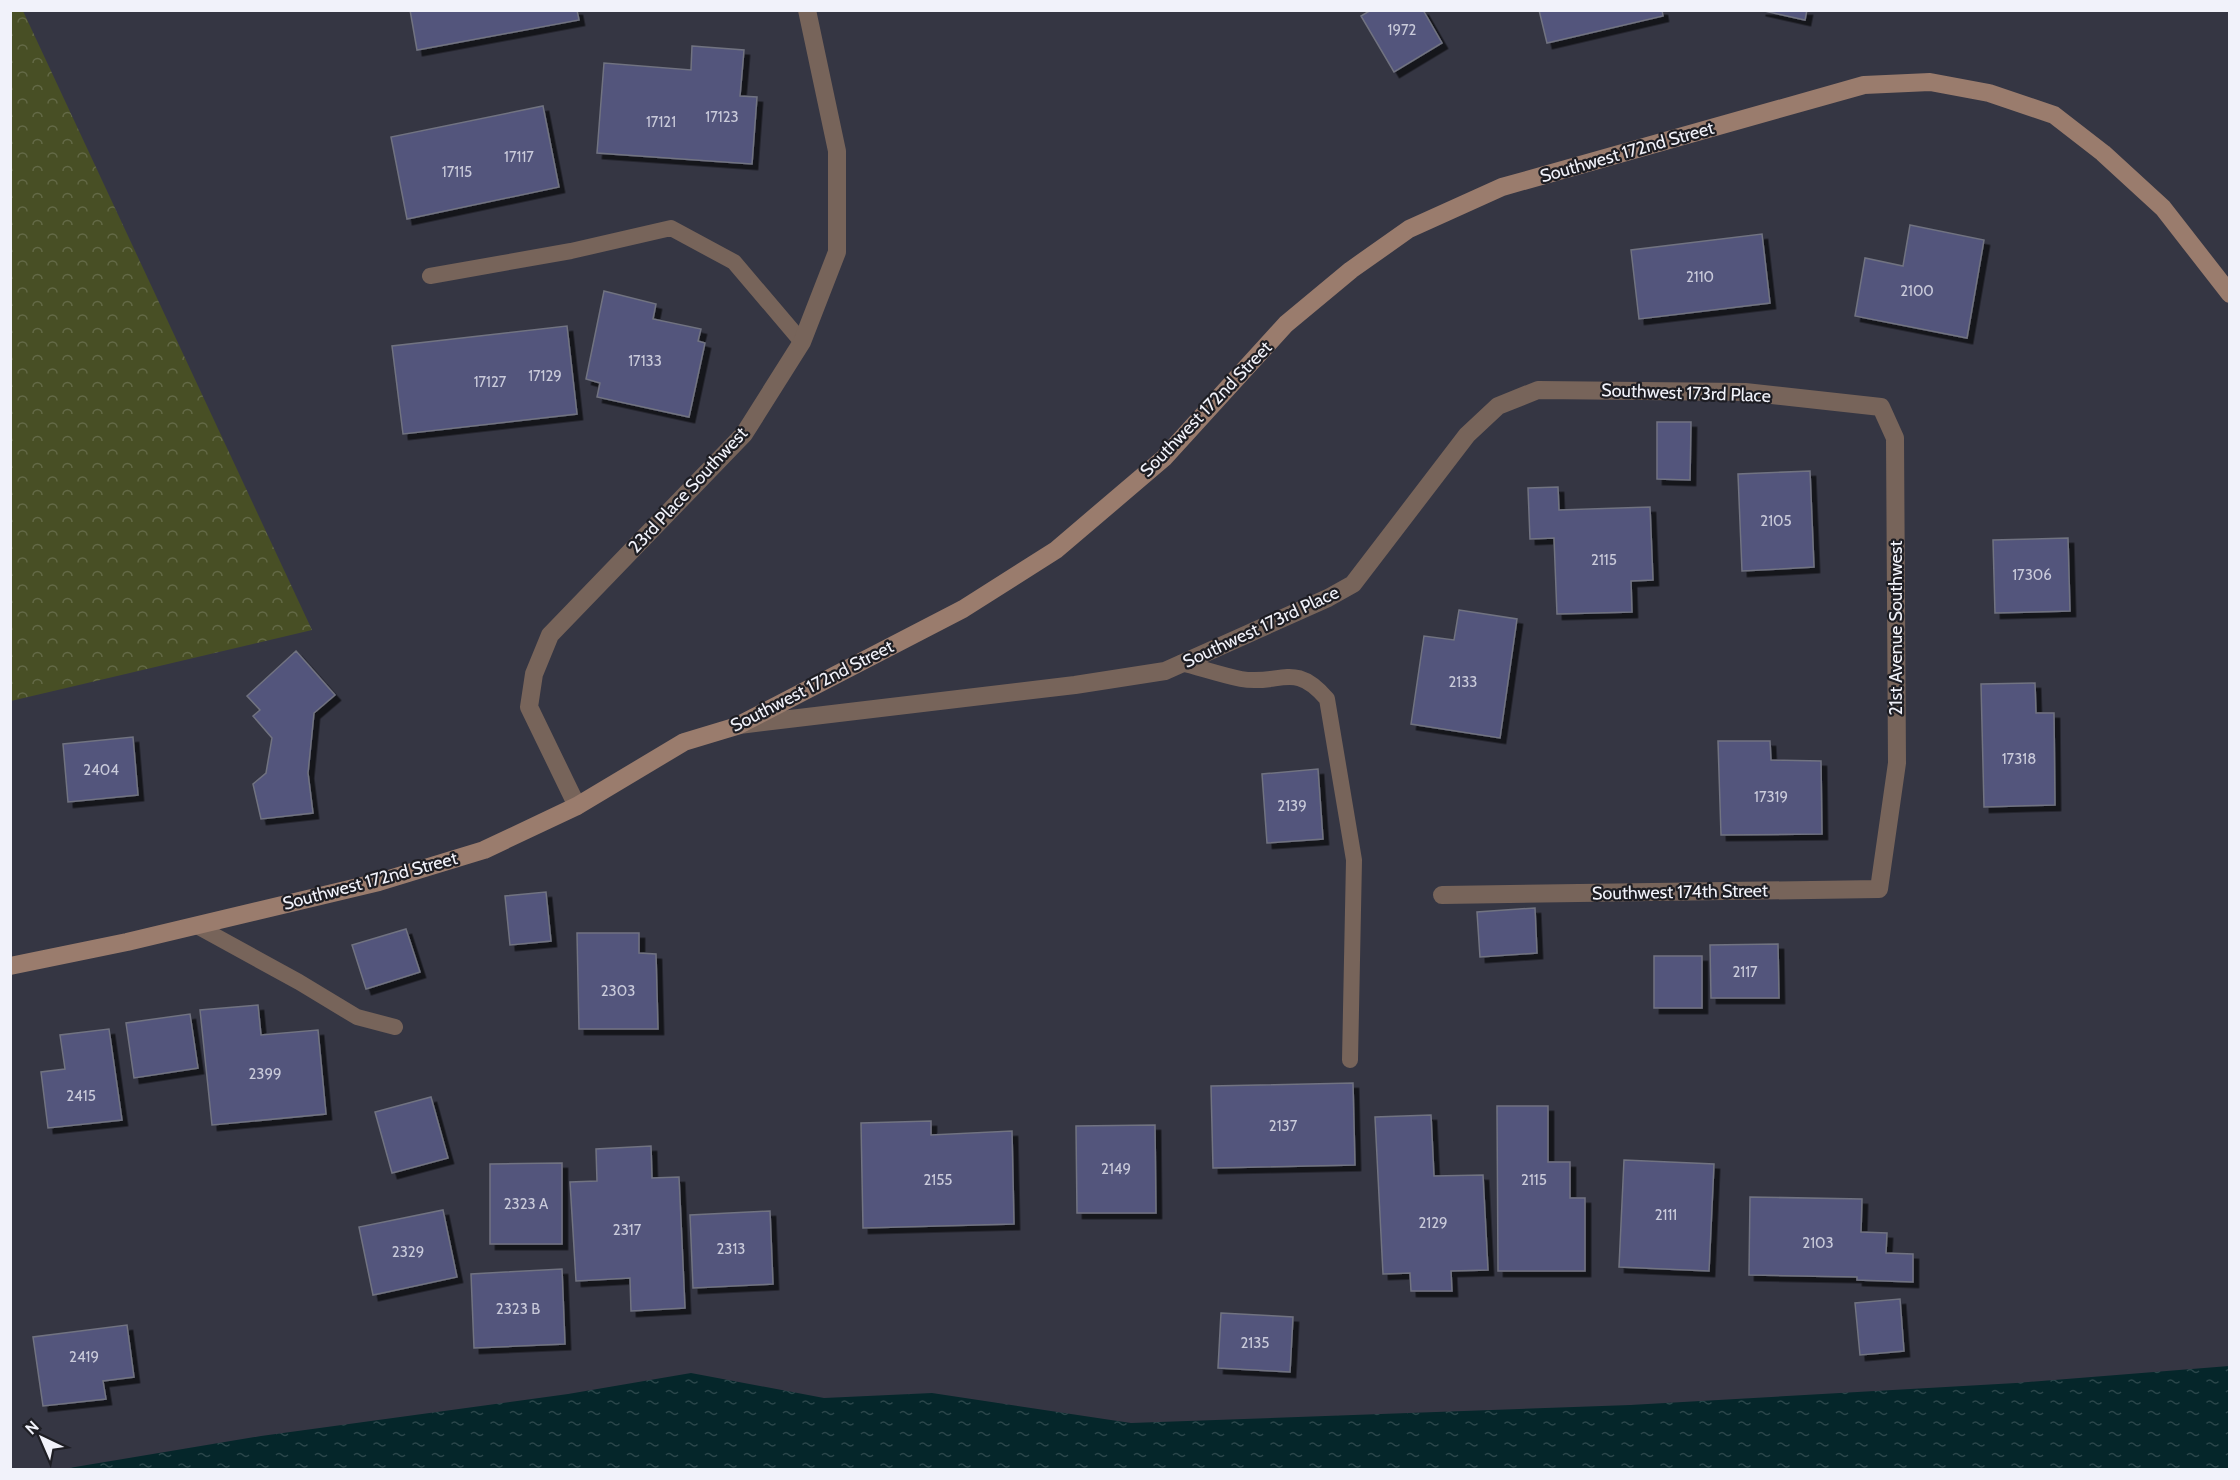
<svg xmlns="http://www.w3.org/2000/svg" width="2240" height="1480" font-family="Cabin,sans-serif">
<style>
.forest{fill:url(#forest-crowns)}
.water{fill:url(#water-ripples)}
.building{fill:#52547c;stroke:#717381;stroke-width:1.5;filter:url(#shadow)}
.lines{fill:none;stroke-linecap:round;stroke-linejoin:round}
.lane{stroke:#77645a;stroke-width:16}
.street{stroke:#77645a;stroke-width:18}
.secondary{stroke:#9a7c6d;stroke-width:18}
.labels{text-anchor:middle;stroke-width:4.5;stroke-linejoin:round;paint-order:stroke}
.number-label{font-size:15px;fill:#c9cada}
.street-label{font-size:18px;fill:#f1f2fa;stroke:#1e1e24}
</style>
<defs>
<pattern id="forest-crowns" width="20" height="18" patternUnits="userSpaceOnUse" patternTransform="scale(1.5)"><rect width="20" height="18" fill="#484f25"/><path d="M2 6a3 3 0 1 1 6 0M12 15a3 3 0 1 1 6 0" fill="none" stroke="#636946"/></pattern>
<pattern id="water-ripples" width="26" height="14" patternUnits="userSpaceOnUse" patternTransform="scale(1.5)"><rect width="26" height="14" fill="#05262a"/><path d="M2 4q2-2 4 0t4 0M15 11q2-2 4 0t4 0" fill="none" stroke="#2a464a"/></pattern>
<filter id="shadow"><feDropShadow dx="5.5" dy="5.5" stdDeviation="0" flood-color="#0009"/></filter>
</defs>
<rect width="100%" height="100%" fill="#353643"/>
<path class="forest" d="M10,11H23L312,630L11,701Z"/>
<path class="water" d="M2229,1366V1470L63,1469L261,1436L568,1394L691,1373L824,1398L932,1393L1131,1423L1630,1405L2016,1383Z"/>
<path class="building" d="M410,10H577L579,20L417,50Z
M1371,10H1423L1442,43L1394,72L1361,16Z
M1539,10H1662L1663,16L1547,43Z
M1760,10H1807L1805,20Z
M692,46L744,50L740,96L757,97L752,164L597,153L604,63L691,70Z
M543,106L559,187L407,219L391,137Z
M1910,225L1984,240L1967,338L1855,316L1865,258L1903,266Z
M1762,234L1770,303L1639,319L1631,250Z
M604,291L656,304L653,319L701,329L698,341L705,343L689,417L597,397L600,383L586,379Z
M567,326L577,414L403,434L392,346Z
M1657,422H1691L1690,480L1657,479Z
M1810,471L1814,567L1742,571L1738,474Z
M1558,487L1559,510L1650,507L1653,580L1631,581L1632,612L1557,614L1554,538L1530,539L1528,488Z
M2068,538L2070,611L1995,613L1993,540Z
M1459,610L1517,619L1500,738L1411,724L1424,636L1454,640Z
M296,651L335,695L314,713L308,773L313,813L261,819L253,784L266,773L272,738L253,716L260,710L247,696Z
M2035,683L2036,713H2054L2055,805L1984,807L1981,684Z
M133,737L138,795L68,802L63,744Z
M1718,741H1770L1771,760L1821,761L1822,834L1721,835Z
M1318,769L1323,839L1267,843L1262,774Z
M546,892L551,941L510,945L505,896Z
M1535,908L1537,953L1480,957L1477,912Z
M406,929L420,972L366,989L352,945Z
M577,933H639V953L656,954L658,1029H579Z
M1778,944L1779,998H1711L1710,945Z
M1654,956H1702V1008H1654Z
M258,1005L261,1035L318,1030L326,1114L212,1125L200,1010Z
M190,1014L198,1068L134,1078L126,1023Z
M109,1029L122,1120L48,1128L41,1072L65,1069L60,1035Z
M1353,1083L1355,1165L1213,1168L1211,1086Z
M431,1097L448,1158L392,1173L375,1112Z
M1497,1106H1548V1162H1570V1198H1585V1271H1498Z
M1431,1115L1434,1176L1483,1175L1488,1270L1451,1271L1452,1291H1411L1410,1273L1383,1274L1375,1117Z
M931,1121V1135L1012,1131L1014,1224L863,1228L861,1123Z
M1155,1125L1156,1213H1077L1076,1126Z
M651,1146L652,1178L679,1177L685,1308L631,1311L630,1278L576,1281L570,1182L597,1181L596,1149Z
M1624,1160L1714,1164L1709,1271L1619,1267Z
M562,1163V1244H490V1164Z
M1750,1197L1862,1199L1861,1232L1887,1233L1886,1253L1913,1254V1282L1857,1280V1277L1749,1275Z
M443,1210L457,1277L373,1295L359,1227Z
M770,1211L773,1284L693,1288L690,1215Z
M562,1269L565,1344L474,1348L471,1274Z
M1900,1299L1904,1351L1860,1355L1855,1303Z
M1221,1313L1293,1317L1290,1372L1218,1368Z
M127,1325L134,1377L103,1381L106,1399L43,1406L33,1337Z"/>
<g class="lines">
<path class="lane" d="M430,276L571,251L671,228L734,262L802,342
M1181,663C1201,668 1221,675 1241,679C1280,686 1294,660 1327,699L1354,860L1350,1060
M197,926L299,982L357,1017L395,1027"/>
<path class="street" d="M739,725L1075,685L1165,671L1328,598L1353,584L1467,435L1498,406L1538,390L1745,392L1881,407L1895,438L1897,763L1879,889L1442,895
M577,806L529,707L534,674L550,635L744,434L802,342L837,252V151L807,10"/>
<path class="secondary" d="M10,966L127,942L379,882L484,850L577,806L684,742L737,726L963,609L1056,550L1164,458L1286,324L1351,270L1409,229L1502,187L1864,85L1930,82L1989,93L2054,115L2103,153L2163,208L2230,294"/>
</g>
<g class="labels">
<g class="number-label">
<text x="1402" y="35">1972</text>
<text x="722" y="122">17123</text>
<text x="661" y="127">17121</text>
<text x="519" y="162">17117</text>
<text x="457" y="177">17115</text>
<text x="1700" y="282">2110</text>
<text x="1917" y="296">2100</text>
<text x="645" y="366">17133</text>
<text x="545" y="381">17129</text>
<text x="490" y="387">17127</text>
<text x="1776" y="526">2105</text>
<text x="1604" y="565">2115</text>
<text x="2032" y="580">17306</text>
<text x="1463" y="687">2133</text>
<text x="2019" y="764">17318</text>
<text x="101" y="775">2404</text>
<text x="1771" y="802">17319</text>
<text x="1292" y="811">2139</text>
<text x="1745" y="977">2117</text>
<text x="618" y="996">2303</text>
<text x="265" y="1079">2399</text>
<text x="81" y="1101">2415</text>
<text x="1283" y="1131">2137</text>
<text x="1116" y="1174">2149</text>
<text x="938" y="1185">2155</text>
<text x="1534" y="1185">2115</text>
<text x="526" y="1209">2323 A</text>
<text x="1666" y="1220">2111</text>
<text x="1433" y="1228">2129</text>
<text x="627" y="1235">2317</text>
<text x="1818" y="1248">2103</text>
<text x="731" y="1254">2313</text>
<text x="408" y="1257">2329</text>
<text x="518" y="1314">2323 B</text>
<text x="1255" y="1348">2135</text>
<text x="84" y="1362">2419</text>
</g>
<g class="street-label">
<text transform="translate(1627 152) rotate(-16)" y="6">Southwest 172nd Street</text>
<text transform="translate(1686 393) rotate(2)" y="6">Southwest 173rd Place</text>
<text transform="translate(1206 409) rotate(-46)" y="6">Southwest 172nd Street</text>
<text transform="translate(688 490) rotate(-47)" y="6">23rd Place Southwest</text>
<text transform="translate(1261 627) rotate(-25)" y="6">Southwest 173rd Place</text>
<text transform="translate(1896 628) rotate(-90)" y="6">21st Avenue Southwest</text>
<text transform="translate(812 686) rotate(-27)" y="6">Southwest 172nd Street</text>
<text transform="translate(370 881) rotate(-15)" y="6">Southwest 172nd Street</text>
<text transform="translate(1680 892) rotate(-1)" y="6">Southwest 174th Street</text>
</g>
</g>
<rect width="2240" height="1480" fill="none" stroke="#f1f2fa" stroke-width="24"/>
<g transform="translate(42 1438) rotate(316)" stroke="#1e1e24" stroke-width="4.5" paint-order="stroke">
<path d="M0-4.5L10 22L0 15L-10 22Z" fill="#f1f2fa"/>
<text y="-9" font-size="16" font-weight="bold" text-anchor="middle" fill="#f1f2fa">N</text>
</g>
</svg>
